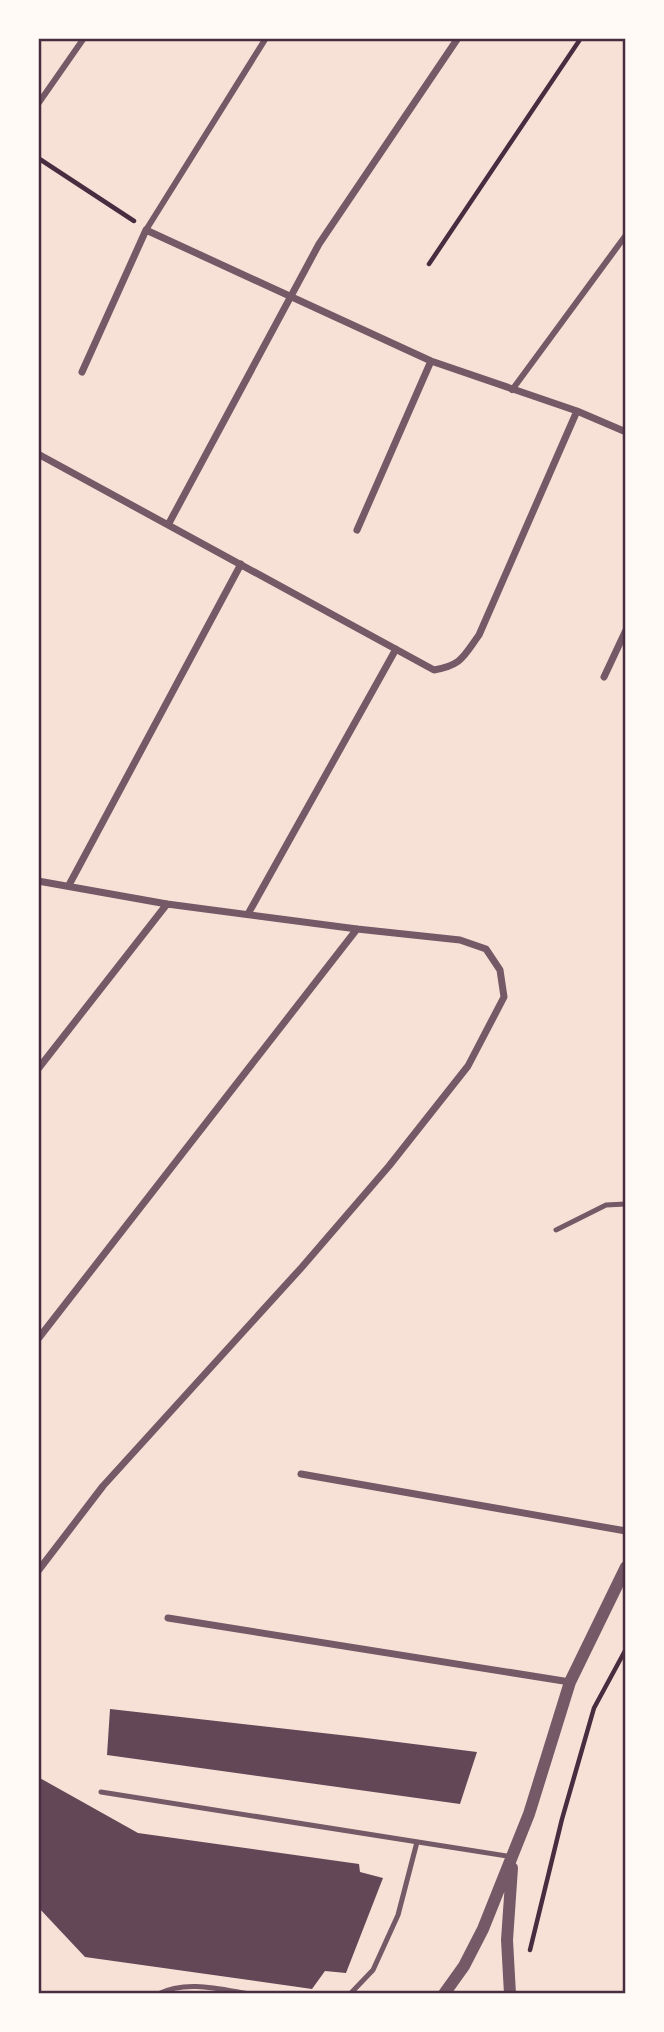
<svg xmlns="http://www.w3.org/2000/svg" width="664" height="2032" font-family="Ubuntu,sans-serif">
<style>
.building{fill:#644757}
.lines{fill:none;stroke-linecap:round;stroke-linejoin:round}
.path{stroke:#4a2c40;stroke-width:4.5}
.service{stroke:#755966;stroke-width:5}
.pedestrian{stroke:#755966;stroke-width:6}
.minor{stroke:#755966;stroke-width:7}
.tertiary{stroke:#755966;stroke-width:12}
.neatline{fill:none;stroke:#4a2c40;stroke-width:2.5}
</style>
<rect width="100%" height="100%" fill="#f7e1d7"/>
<path class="building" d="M110,1709L358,1737L477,1752L460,1804L107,1755Z
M38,1777L138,1833L359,1864L360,1872L383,1878L346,1973L325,1971L312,1989L85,1957L38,1907Z"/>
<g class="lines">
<path class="path" d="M38,158L134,221
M429,264L581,38
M530,1950L562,1819L594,1708L626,1649"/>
<path class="service" d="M556,1230L606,1205L626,1204
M101,1792L513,1857
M158,1994C186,1980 219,1989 249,1994
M350,1994L373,1970L398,1915L417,1842"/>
<path class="pedestrian" d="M38,104L84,38
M146,230L266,38
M512,390L626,235"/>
<path class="minor" d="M82,372L146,230L431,361L577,411L626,432
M38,454L434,670C462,665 463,657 479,635L577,411
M168,525L319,244L458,38
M357,530L431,361
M604,677L626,630
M38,881L167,904L357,929L460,940L486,949L500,970L504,997L468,1066L389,1166L302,1267L103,1486L38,1571
M69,885L241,564
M248,914L396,649
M38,1069L167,904
M38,1339L357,929
M301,1474L626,1531
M168,1618L570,1682"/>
<path class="tertiary" d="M444,1994L464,1966L483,1929L529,1814L570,1682L626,1567
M510,1994L507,1940L512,1868"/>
</g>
<rect width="664" height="2032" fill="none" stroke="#fffaf5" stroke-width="80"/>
<rect x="40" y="40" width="584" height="1952" class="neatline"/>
</svg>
